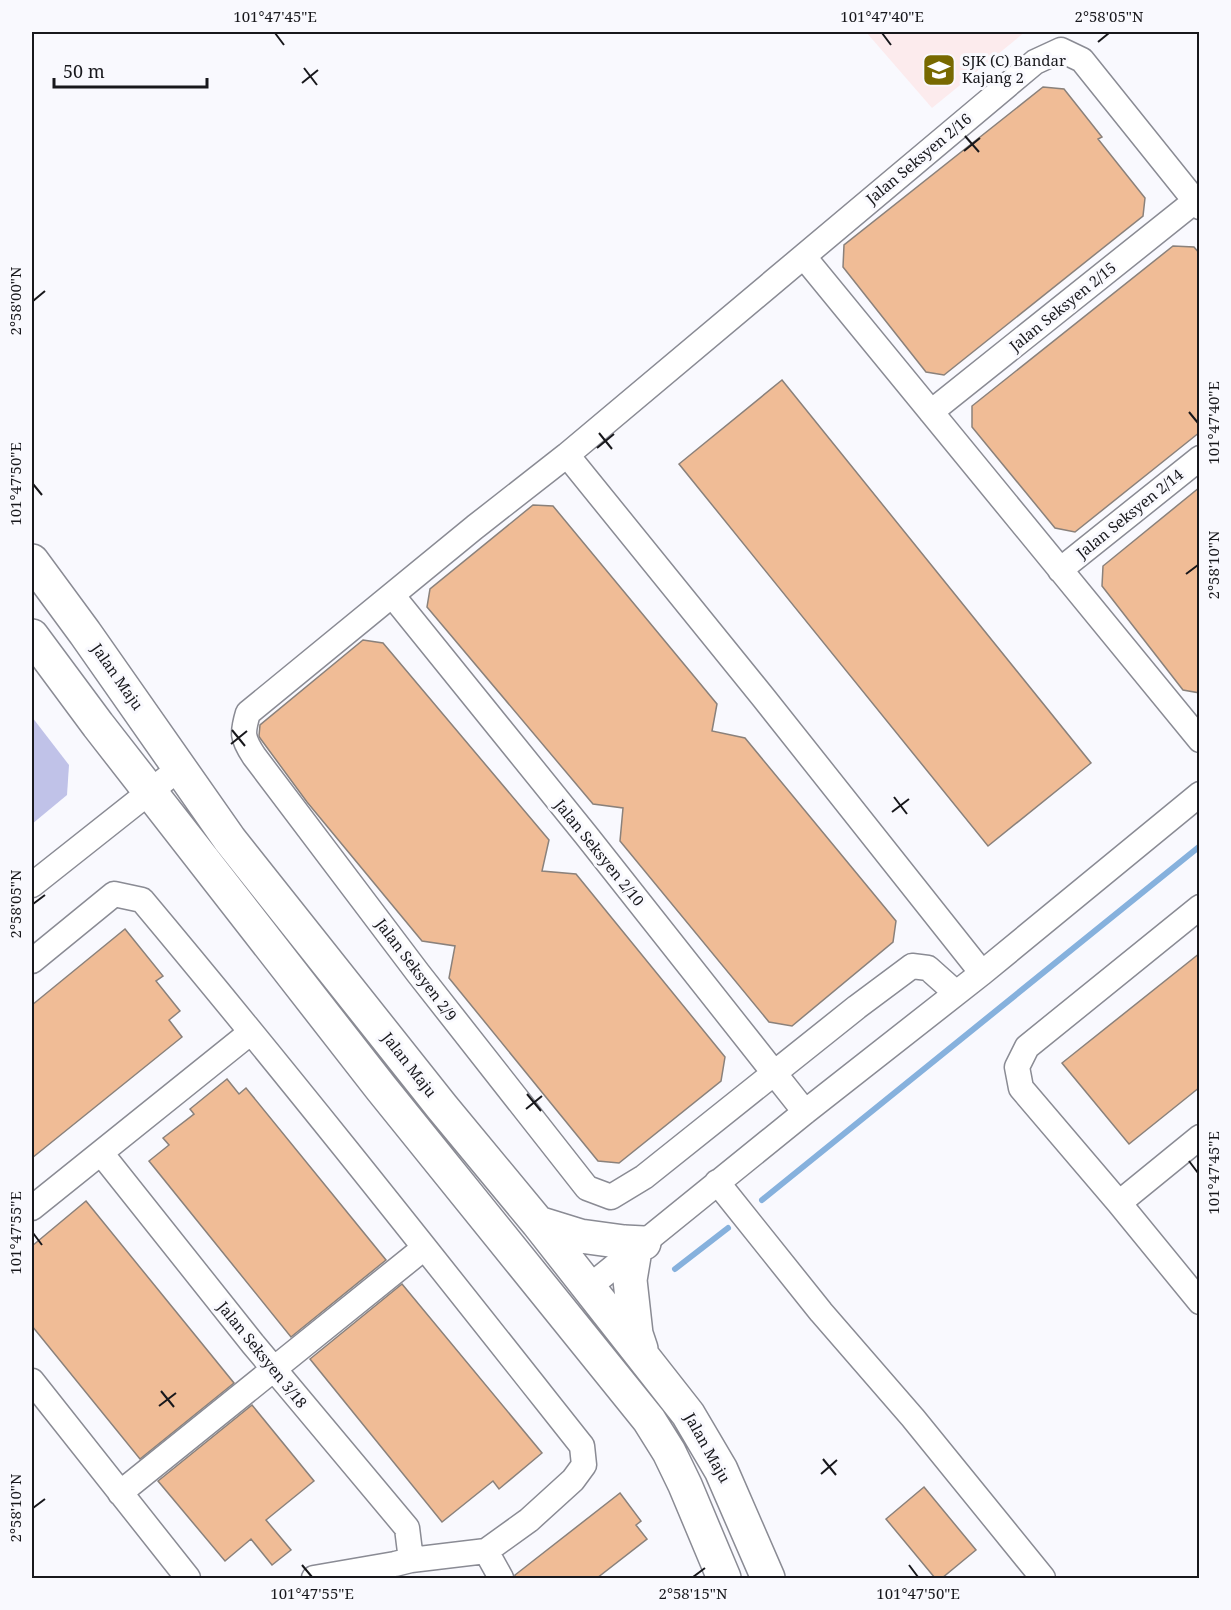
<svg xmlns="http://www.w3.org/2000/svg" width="1231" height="1610" font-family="'Noto Serif',serif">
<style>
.education{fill:#fcebed}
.green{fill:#c0c2e8}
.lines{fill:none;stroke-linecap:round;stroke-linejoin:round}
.stream{stroke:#86b1dd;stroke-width:6}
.building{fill:#f0bc96;stroke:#8a817b;stroke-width:1.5}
.street-casing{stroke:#8a8b94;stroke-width:27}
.secondary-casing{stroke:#8a8b94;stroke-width:36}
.street{stroke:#fff;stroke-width:24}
.secondary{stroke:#fff;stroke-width:33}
.ticks{fill:none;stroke:#18181c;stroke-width:2}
.labels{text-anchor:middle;stroke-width:6;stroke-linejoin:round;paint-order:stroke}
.poi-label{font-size:15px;fill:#18181c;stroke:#f9f9fe;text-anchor:start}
.street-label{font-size:15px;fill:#18181c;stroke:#f9f9fe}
.neatline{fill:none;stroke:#18181c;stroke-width:2}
.ticks-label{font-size:15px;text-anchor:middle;fill:#18181c}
</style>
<rect width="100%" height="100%" fill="#f9f9fe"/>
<path class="education" d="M866,32H1025L932,108Z"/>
<path class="green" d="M32,717L69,765L67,795L32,824Z"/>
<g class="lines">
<path class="stream" d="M762,1200L1200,846
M675,1269L728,1228"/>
</g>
<path class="building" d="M1043,87L1064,89L1102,137L1098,139L1145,198L1143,216L944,375L926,372L843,267L844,245Z
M1173,246L1194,247L1200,254V432L1075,532L1055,528L972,427V406Z
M782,380L1091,763L988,846L679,464Z
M1200,487V693L1183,690L1102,586L1103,566Z
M533,505L553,506L717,704L712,731L745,738L896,921L893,942L792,1026L769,1022L620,841L623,808L593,804L427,607L430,589Z
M363,640L383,643L549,840L542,871L576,874L725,1057L721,1081L619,1163L598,1161L449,978L455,946L422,941L307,802L260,738L259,736L260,725Z
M125,929L163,976L156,981L180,1011L169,1020L182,1037L32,1158V1005Z
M1200,953V1087L1129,1144L1062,1063Z
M227,1079L239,1094L246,1088L386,1260L291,1337L149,1161L169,1145L163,1138L194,1114L190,1109Z
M86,1201L234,1383L140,1459L32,1326V1246Z
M402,1284L542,1453L499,1489L493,1481L442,1522L310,1359Z
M252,1405L314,1481L266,1520L291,1550L272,1565L251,1539L225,1561L158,1481Z
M924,1487L976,1550L942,1578H935L886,1519Z
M620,1493L641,1521L636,1525L647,1539L597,1578H515V1575Z"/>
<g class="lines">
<defs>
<path id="street" d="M804,257L1200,740
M931,412L1195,201
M567,455L763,697L982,973
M1060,570L1200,458
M392,595L586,835L805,1112
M32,885L181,767
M1200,907L1027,1047L1017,1067L1021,1088L1119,1203L1200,1302
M32,961L114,894L142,900C292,1079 437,1263 582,1446L584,1465L573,1480L529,1520L486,1551L411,1560L395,1564L314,1578
M956,993L928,968L912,966L857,1007L644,1177L611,1197L587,1188L418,973L254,756C242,738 242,733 248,713L475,527L567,455L1035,62L1061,50L1082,60L1200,207
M101,1153L253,1344L407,1528L411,1560
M717,1182L821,1312L913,1418L1043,1578
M1119,1203L1200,1137
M32,1208L251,1032
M589,1287L805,1112L982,973L1200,794
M32,1381L188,1578
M120,1493L424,1248
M486,1551L501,1578"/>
<path id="secondary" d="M32,561L85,633L230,840L442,1107L538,1223L688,1414L721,1470L768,1578
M32,636L98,725L381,1088L649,1420L669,1452L685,1485L724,1578
M538,1223L580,1236L624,1242L644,1243
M635,1250L630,1280L636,1334L641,1349"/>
</defs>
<use href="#street" class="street-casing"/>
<use href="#secondary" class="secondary-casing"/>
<use href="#street" class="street"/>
<use href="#secondary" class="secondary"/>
</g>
<path class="ticks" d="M275,33L284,45M882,33L891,45M1098,42L1109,33M304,68L317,85M302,83L318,70M965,136L979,152M964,151L980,138M33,301L45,291M1189,412L1198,423M599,433L612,449M597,448L614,434M33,484L42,495M1186,574L1198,565M232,730L245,746M231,744L247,731M894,797L907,814M892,812L909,799M33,904L45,895M527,1094L541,1111M526,1109L542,1096M1189,1161L1198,1173M33,1233L42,1245M161,1391L174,1407M159,1406L176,1393M823,1459L836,1475M821,1474L837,1460M33,1508L45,1499M302,1565L312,1577M909,1565L918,1577M693,1577L705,1568"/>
<defs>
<symbol id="school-square" viewBox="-11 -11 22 22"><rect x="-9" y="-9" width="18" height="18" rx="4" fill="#786900" stroke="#f9f9fe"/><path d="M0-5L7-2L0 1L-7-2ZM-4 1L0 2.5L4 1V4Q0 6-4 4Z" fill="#fff"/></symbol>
</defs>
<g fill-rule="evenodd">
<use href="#school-square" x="920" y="51" width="38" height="38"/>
</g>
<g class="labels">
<g class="poi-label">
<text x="962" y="66">SJK (C) Bandar<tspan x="962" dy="17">Kajang 2</tspan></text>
</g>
<g class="street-label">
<text transform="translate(919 159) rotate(-40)" y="5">Jalan Seksyen 2/16</text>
<text transform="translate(1063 307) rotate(-39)" y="5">Jalan Seksyen 2/15</text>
<text transform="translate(1130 514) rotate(-39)" y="5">Jalan Seksyen 2/14</text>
<text transform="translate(117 677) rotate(55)" y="5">Jalan Maju</text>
<text transform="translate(599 853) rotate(51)" y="5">Jalan Seksyen 2/10</text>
<text transform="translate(416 970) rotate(53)" y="5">Jalan Seksyen 2/9</text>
<text transform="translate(409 1065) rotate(52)" y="5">Jalan Maju</text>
<text transform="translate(262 1355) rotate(51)" y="5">Jalan Seksyen 3/18</text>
<text transform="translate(707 1448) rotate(61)" y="5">Jalan Maju</text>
</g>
</g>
<rect width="1231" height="1610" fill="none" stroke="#f9f9fe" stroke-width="66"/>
<path d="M54 78v9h153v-9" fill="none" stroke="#18181c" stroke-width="3"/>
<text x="63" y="78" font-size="18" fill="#18181c" stroke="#f9f9fe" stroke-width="4.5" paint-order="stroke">50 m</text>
<rect x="33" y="33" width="1165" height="1544" class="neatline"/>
<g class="ticks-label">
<text x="275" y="22">101°47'45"E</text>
<text x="882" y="22">101°47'40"E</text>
<text x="1109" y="22">2°58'05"N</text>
<text transform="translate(16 301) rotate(-90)" y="5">2°58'00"N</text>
<text transform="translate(1214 423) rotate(-90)" y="5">101°47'40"E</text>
<text transform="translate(16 484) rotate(-90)" y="5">101°47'50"E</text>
<text transform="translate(1214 565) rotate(-90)" y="5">2°58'10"N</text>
<text transform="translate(16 904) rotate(-90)" y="5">2°58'05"N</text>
<text transform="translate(1214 1173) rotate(-90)" y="5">101°47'45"E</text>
<text transform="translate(16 1233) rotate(-90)" y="5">101°47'55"E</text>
<text transform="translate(16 1508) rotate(-90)" y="5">2°58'10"N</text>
<text x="312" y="1599">101°47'55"E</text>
<text x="693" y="1599">2°58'15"N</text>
<text x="918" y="1599">101°47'50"E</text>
</g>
</svg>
